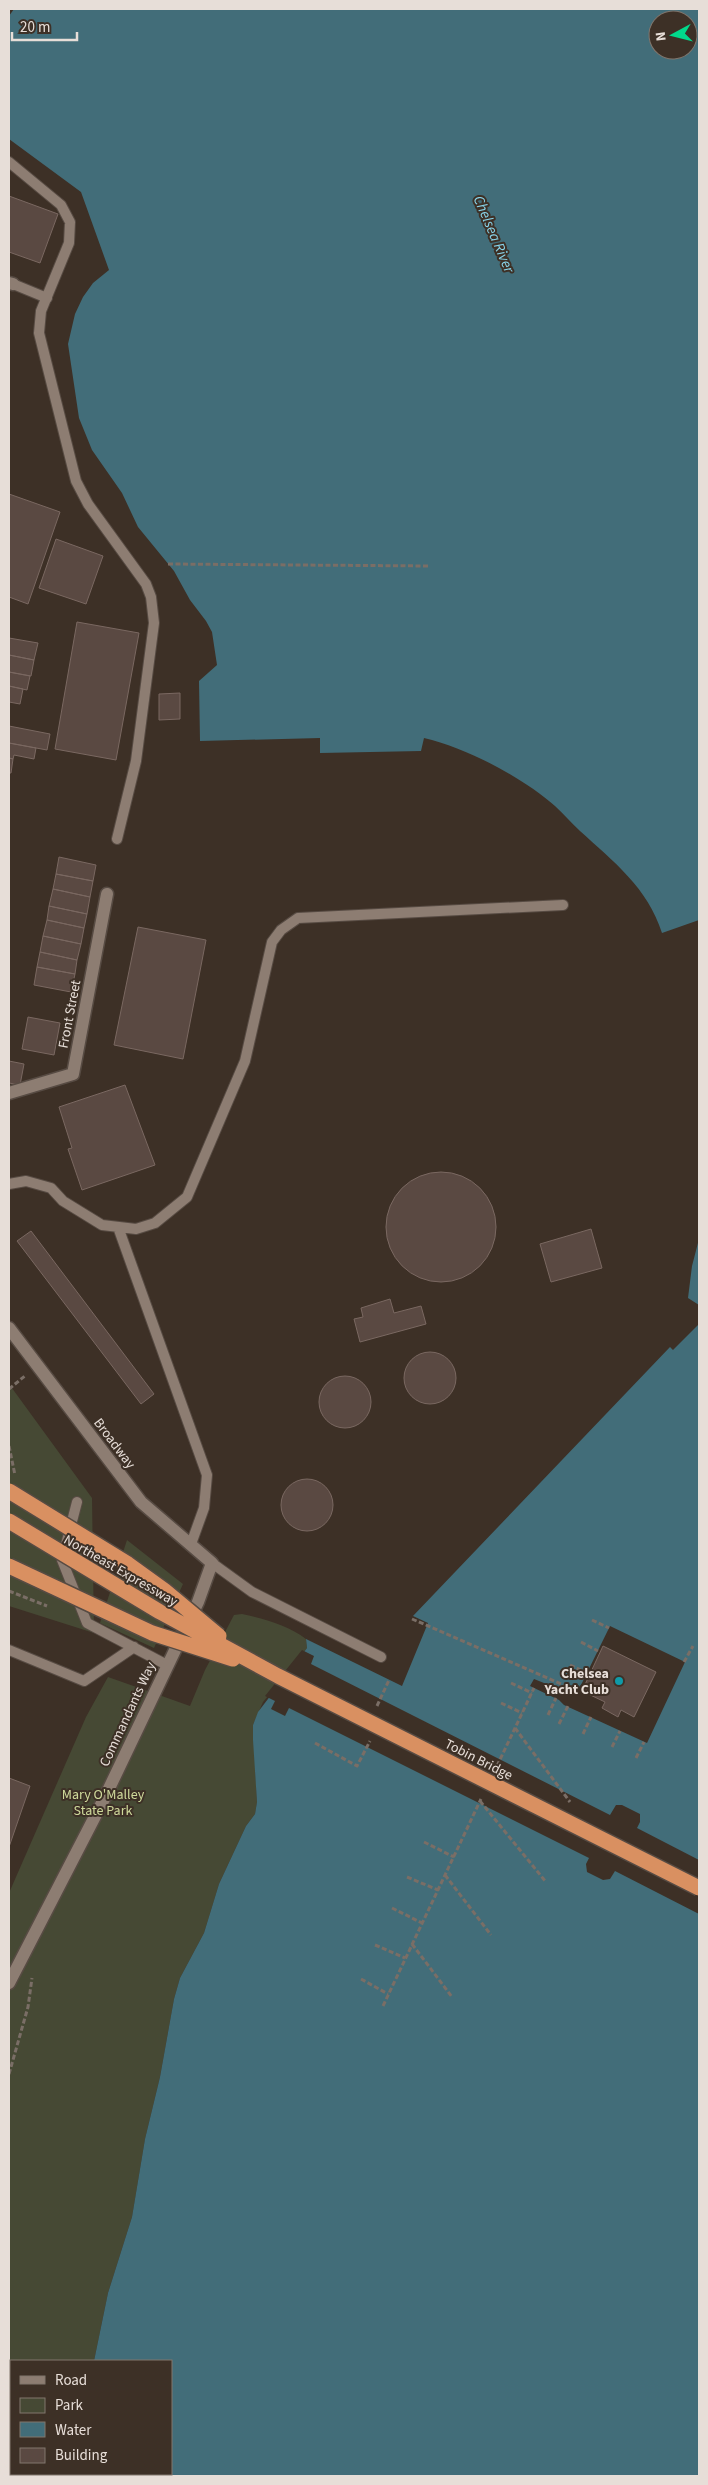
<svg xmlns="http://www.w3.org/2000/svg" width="708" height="2485" font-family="'Source Sans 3',sans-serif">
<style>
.green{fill:#464934}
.water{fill:#426d79;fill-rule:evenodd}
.pier{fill:#3d3026}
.building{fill:#5a4942;stroke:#7a6861}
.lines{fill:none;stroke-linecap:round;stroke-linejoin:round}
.service-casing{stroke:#574b43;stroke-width:12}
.minor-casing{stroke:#574b43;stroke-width:15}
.path{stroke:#7a6e66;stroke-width:3;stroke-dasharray:5 2.5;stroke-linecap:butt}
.service{stroke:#8d7d72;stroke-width:10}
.minor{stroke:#8d7d72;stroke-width:12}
.motorway-bridge-casing{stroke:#574b43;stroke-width:18;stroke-linecap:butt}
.motorway-bridge{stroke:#d99061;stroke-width:15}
.culture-dot{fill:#0f9aa8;stroke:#3d3026;stroke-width:2}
.labels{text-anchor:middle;stroke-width:4;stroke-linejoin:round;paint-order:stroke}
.street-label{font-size:14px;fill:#e7ded8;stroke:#3d3026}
.poi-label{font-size:14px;font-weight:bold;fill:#e7ded8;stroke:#3d3026;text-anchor:end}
.park-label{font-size:14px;fill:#cfd99b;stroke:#3d3026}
.water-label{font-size:15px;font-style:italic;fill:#88d4ea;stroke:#3d3026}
</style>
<rect width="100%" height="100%" fill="#3d3026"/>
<path class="green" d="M9,1384L92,1498L94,1633L9,1606Z
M127,1540L183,1584L154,1648L100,1623Z
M242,1614C264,1619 287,1625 306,1639L307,1648L263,1702L253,1725L257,1802L255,1814L246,1826L219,1884L204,1933L180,1978L174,1999L160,2077L145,2139L132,2217L108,2293L94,2361H11V2474H75V2476H9V1893L86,1717L108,1677L190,1706L205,1670L234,1615Z"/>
<path class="water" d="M14,9H699V920L662,933C648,888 613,861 580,831C571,823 564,814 555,806C522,777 467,748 424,738L421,751L320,753V738L200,741L199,681L217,665L212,632L206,621L190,600L174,571L138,527L122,493L92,450L79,418L68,344L75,314L83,297L93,283L109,270L81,192L9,139V16ZM658,20H688V50H658Z
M699,1239V1305L688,1298L692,1266Z
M699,1324V2476H75V2474H171V2361H94L108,2293L132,2217L145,2139L160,2077L174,1999L180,1978L204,1933L219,1884L246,1826L255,1814L257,1802L253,1740V1725L258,1712L307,1648L306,1639L402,1686L428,1623L413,1616L670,1347L673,1350Z"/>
<path class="pier" d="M610,1626L685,1662L647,1743L564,1705L559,1700L530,1686L534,1679L574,1695L582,1683Z
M302,1650L314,1656L311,1664L610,1815L616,1805H622L640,1814V1822L637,1828L699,1860V1914L615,1871L610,1879L603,1880L587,1872L586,1864L589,1858L289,1708L285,1716L271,1709L275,1701L265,1696Z"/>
<path class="building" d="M9,196L58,214L40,263L9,252Z
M9,494L60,512L28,604L9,597Z
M56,539L103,556L86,604L39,588Z
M77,622L139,633L116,760L55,749Z
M9,638L38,643L34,660L9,655Z
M9,655L34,660L31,676L9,672Z
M9,672L30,676L27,690L9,686Z
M9,686L23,689L20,704L9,702Z
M180,693V719L159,720V694Z
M9,726L50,734L47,750L9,743Z
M9,743L36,748L34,759L14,755L13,759L9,758Z
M9,758L13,759L11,773H9Z
M59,857L96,865L93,881L56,874Z
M56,874L93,881L90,897L53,889Z
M53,889L90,897L87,914L49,906Z
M49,906L87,914L84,928L47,920Z
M47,920L84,928L81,944L43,936Z
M138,927L206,940L183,1059L114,1045Z
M43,936L81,944L77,960L40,952Z
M40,952L77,960L75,974L37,967Z
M37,967L75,974L71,992L34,985Z
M28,1017L60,1023L54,1055L22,1049Z
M9,1061L24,1064L20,1085L9,1083Z
M125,1085L155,1165L82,1190L68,1149L72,1148L59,1107Z
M386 1227a55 55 0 1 1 110 0a55 55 0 1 1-110 0Z
M591,1229L602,1268L551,1282L540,1244Z
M31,1231L154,1394L141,1404L17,1241Z
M390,1299L394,1313L421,1306L426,1324L360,1342L354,1319L363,1317L361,1308Z
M404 1378a26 26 0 1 1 52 0a26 26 0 1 1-52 0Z
M319 1402a26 26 0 1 1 52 0a26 26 0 1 1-52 0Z
M281 1505a26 26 0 1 1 52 0a26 26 0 1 1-52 0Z
M603,1646L656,1672L634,1717L621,1710L618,1717L602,1708L605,1702L582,1691Z
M9,1778L30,1786L9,1847Z"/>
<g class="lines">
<defs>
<path id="service" d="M9,162L61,205L70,222L69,243L41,311L39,333L76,481L88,504L146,584L151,597L154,623L136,761L117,839
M13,284L47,298
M9,1184L26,1181L51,1188L63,1201L102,1225L136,1229L155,1223L187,1197L245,1061L272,942L281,930L298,918L563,905
M118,1227L207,1475L204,1508L191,1544
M77,1502L62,1560L87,1623L167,1665
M212,1563L252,1592L381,1657
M9,1650L84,1681L134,1647"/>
<path id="minor" d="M9,283L13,284
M9,1093L73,1074L107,894
M9,1328L141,1502L212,1563L198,1602L104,1799L9,1983"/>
</defs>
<use href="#service" class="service-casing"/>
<use href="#minor" class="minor-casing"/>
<path class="path" d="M168,564L430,566
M9,1389L26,1375
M9,1446L15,1475
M9,1591L47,1606
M412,1619L577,1691
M592,1620L609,1628
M581,1642L598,1651
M684,1662L693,1646
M570,1665L587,1673
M511,1683L532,1693
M501,1703L522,1713
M377,1706L389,1680
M548,1715L556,1698
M559,1724L568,1706
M515,1728L570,1802
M583,1734L591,1717
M315,1743L357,1766L370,1741
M612,1747L620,1731
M636,1758L644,1742
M497,1766L534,1688
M480,1801L546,1882
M424,1842L454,1857
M445,1875L491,1935
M407,1877L438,1890
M392,1908L422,1923
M412,1944L452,1997
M375,1945L405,1958
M361,1979L388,1994
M383,2006L481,1799
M9,2074L28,2007L32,1978"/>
<use href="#service" class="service"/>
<use href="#minor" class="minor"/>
<defs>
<path id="motorway-bridge" d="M9,1491L128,1564L164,1590L219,1636
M9,1521L160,1612L278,1676L699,1888
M9,1566L152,1633L233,1659"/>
</defs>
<use href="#motorway-bridge" class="motorway-bridge-casing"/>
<use href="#motorway-bridge" class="motorway-bridge"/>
</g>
<circle class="culture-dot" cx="619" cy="1681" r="5"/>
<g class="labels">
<g class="street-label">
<text transform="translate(69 1014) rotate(-79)" y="5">Front Street</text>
<text transform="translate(115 1443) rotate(53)" y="5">Broadway</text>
<text transform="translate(121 1570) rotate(30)" y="5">Northeast Expressway</text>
<text transform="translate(127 1714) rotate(-65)" y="5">Commandants Way</text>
<text transform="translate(479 1759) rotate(27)" y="5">Tobin Bridge</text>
</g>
<g class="poi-label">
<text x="609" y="1678">Chelsea<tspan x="609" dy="16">Yacht Club</tspan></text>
</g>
<g class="park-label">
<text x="103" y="1799">Mary O'Malley<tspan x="103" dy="16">State Park</tspan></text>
</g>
<g class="water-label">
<text transform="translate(494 234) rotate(67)" y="5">Chelsea River</text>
</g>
</g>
<rect width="708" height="2485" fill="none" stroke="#e7ded8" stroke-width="20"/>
<rect x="10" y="2360" width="162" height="115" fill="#3d3026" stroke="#81766d"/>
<rect x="20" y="2376" width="25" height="8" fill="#8d7d72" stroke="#81766d"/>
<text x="55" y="2385" font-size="15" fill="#e7ded8">Road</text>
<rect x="20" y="2398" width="25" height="15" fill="#464934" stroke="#81766d"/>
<text x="55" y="2410" font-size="15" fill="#e7ded8">Park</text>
<rect x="20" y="2422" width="25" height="15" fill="#426d79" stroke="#81766d"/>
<text x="55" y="2435" font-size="15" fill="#e7ded8">Water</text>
<rect x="20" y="2448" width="25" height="15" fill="#5a4942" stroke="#81766d"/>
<text x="55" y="2460" font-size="15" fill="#e7ded8">Building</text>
<g transform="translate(673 35) rotate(263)"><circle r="24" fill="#3d3026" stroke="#81766d"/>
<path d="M0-4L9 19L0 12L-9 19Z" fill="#02d98b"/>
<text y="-8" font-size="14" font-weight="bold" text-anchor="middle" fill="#e7ded8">N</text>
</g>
<path d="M12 32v8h65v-8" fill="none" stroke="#e7ded8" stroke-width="2.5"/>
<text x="20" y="32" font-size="15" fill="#e7ded8" stroke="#3d3026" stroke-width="4" paint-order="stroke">20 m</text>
</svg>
